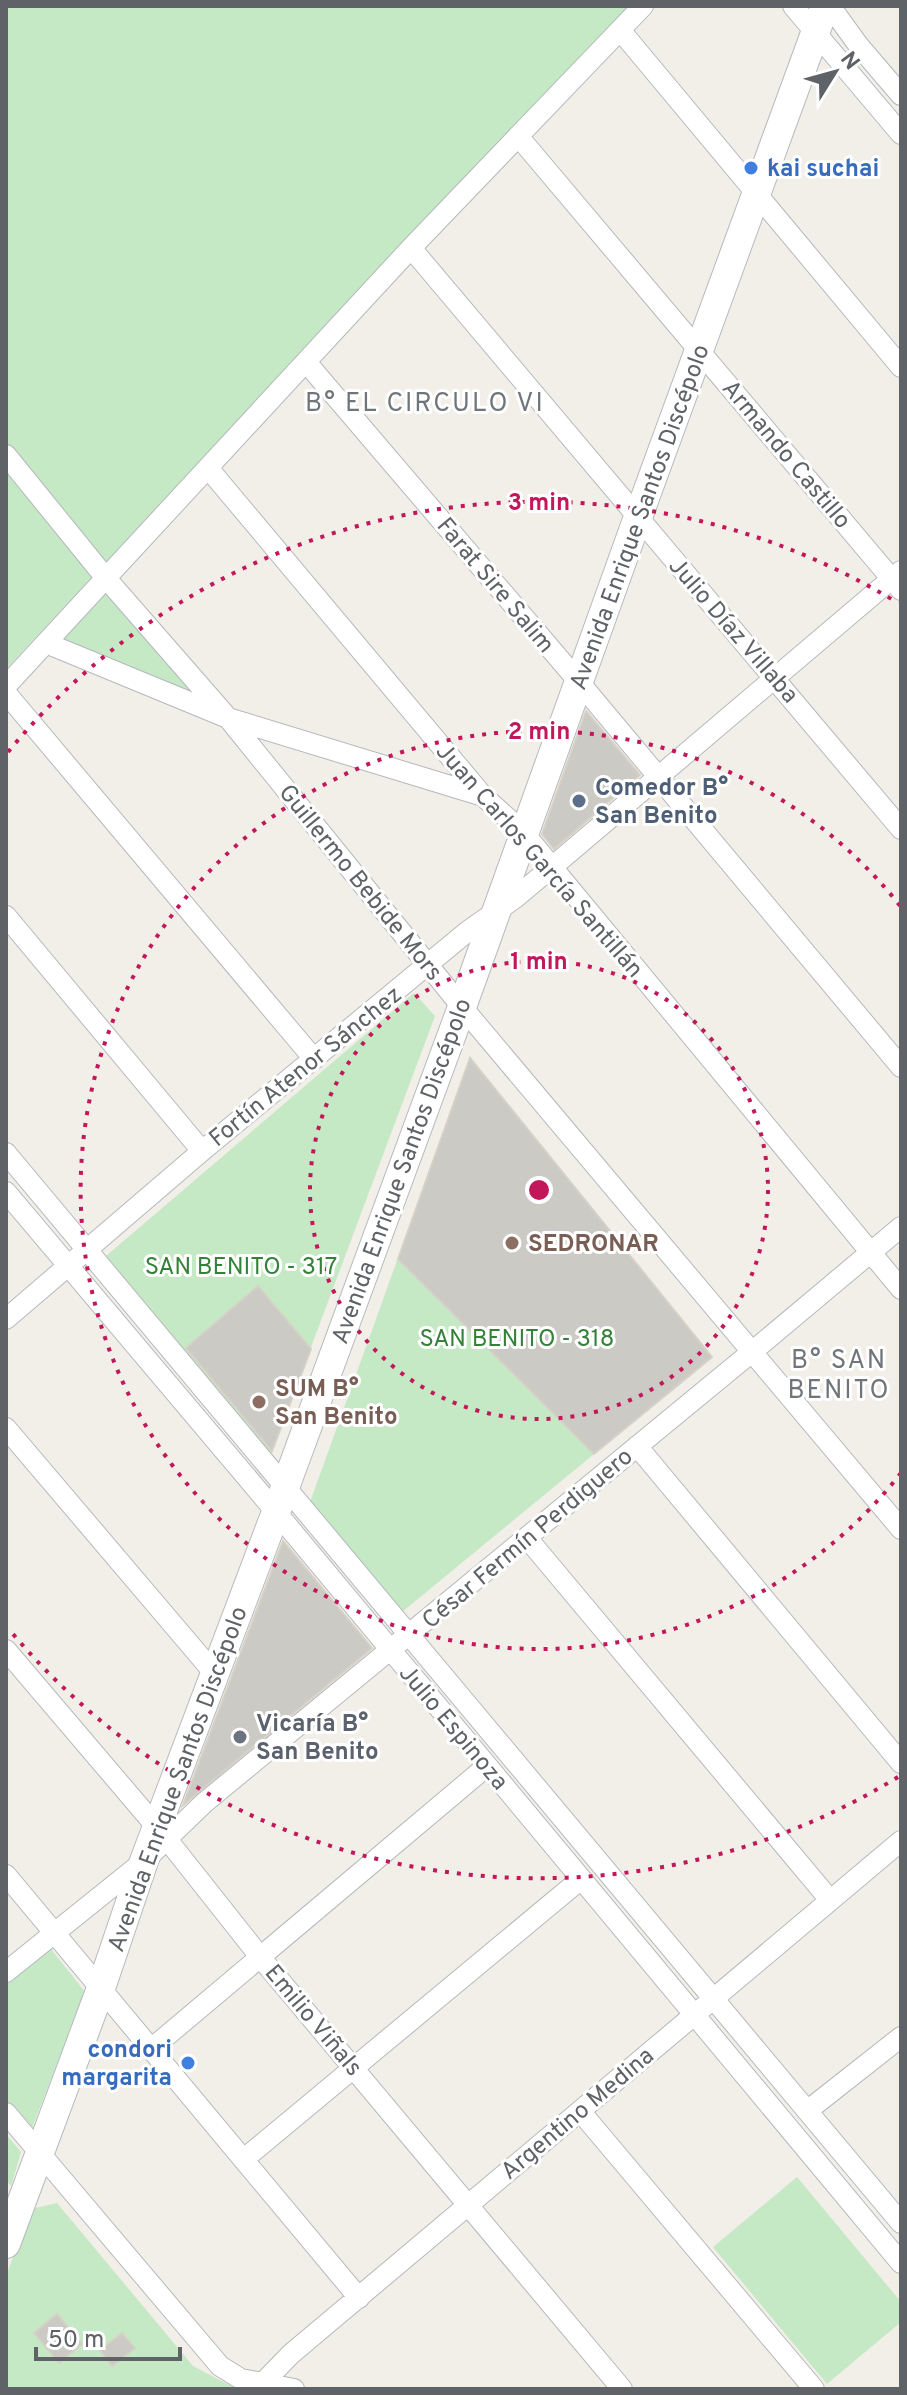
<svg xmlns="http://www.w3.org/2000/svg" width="907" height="2395" font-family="Overpass,sans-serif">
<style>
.green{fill:#c5e8c5}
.building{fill:#cccac5;stroke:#d6d1c6;stroke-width:2}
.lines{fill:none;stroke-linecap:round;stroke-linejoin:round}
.minor-casing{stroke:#b5b8bc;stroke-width:22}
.secondary-casing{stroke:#b6babf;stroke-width:30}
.minor{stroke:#fff;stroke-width:20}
.secondary{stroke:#fff;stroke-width:28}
.ring{fill:none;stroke:#c2185b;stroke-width:4;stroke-dasharray:4 8}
.shop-dot{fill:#3f7fe0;stroke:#fff;stroke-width:3}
.service-dot{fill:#5c6f8a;stroke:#fff;stroke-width:3}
.education-dot{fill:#8d6e63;stroke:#fff;stroke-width:3}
.worship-dot{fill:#6b7280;stroke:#fff;stroke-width:3}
.labels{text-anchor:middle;stroke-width:6;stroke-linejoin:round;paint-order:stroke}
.shop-label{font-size:24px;font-weight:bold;fill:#366cbe;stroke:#fff;text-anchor:start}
.street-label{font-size:24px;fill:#5f6368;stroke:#fff}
.service-label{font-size:24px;font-weight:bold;fill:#4e5e75;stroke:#fff;text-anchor:start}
.education-label{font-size:24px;font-weight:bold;fill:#785e54;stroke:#fff;text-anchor:start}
.park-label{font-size:24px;fill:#348238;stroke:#fff}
.worship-label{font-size:24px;font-weight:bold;fill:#5b616d;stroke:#fff;text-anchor:start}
.neighbourhood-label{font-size:26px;letter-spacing:2px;fill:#70757a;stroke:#fff}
.centre{fill:#c2185b;stroke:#fff;stroke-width:4}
.ring-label{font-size:24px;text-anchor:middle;font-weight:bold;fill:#c2185b;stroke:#fff;stroke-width:6;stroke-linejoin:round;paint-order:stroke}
</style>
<rect width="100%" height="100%" fill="#f1efe8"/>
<path class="green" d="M6,6H629L6,669Z
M105,585L210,706L53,644Z
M414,993L435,1016L271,1454L106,1256Z
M470,1058L712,1357L402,1612L309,1505Z
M47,1944L85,1992L30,2133L6,2105V1978Z
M6,2134L21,2152L11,2186L6,2180Z
M797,2177L901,2302V2322L827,2384L713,2247Z
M57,2203L193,2366L237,2389H6V2276L31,2209Z"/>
<path class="building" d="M586,711L640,775L554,849L542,834Z
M470,1058L712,1357L594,1454L398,1259Z
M258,1286L311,1349L272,1451L186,1348Z
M283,1541L372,1648L183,1805Z
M57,2314L82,2344L59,2363L34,2333Z
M122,2333L135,2348L112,2366L100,2350Z"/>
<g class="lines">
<defs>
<path id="minor" d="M793,6L901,134
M830,6L859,46L901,95
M620,30L901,367
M518,136L901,590
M411,248L901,829
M306,362L579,682L901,1067
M6,455L105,577L228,718L462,1007L901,1529
M208,468L483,796L524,833L552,867L901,1289
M46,643L228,718L483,796
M6,686L411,248L643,6
M6,693L314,1059
M6,916L202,1151
M6,1153L901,2223
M6,1192L276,1512L901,2263
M6,1319L202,1151L468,931L515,898L552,867L901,571
M6,1428L215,1674
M637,1446L901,1763
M527,1538L830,1900
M6,1650L166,1838L261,1958L622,2389
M6,1875L359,2298
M6,1972L144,1861L204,1803L753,1351L901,1227
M151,2049L487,1766
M580,2111L814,2389
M807,2111L901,2037
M6,2113L220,2366L241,2379L294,2389
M244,2159L581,1879
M257,2389L291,2354L901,1841"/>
<path id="secondary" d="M6,2244L101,1988L144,1861L276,1512L462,1007L638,517L825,6"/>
</defs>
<use href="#minor" class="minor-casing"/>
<use href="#secondary" class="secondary-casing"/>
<use href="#minor" class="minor"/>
<use href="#secondary" class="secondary"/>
</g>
<g class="ring">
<circle cx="539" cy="1190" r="229"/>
<path d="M901 1473A459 459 0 1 1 901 907"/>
<path d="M898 1777A688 688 0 0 1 8 1628M8 752A688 688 0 0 1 898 603"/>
</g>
<g class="shop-dot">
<circle cx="751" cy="168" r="8"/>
<circle cx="188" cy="2063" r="8"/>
</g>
<circle class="service-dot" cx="579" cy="801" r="8"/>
<g class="education-dot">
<circle cx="512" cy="1243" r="8"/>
<circle cx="259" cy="1402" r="8"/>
</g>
<circle class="worship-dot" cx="240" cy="1737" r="8"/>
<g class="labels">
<g class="shop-label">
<text x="767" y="176">kai suchai</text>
<text x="172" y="2057" text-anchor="end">condori<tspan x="172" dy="28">margarita</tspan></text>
</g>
<g class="street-label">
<text transform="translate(787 454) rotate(50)" y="8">Armando Castillo</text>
<text transform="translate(639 517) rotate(-70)" y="8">Avenida Enrique Santos Discépolo</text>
<text transform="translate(496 585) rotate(50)" y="8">Farat Sire Salim</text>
<text transform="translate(734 630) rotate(49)" y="8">Julio Díaz Villaba</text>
<text transform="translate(540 860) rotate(49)" y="8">Juan Carlos García Santillán</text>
<text transform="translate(361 882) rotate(51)" y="8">Guillermo Bebide Mors</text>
<text transform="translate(305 1066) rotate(-39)" y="8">Fortín Atenor Sánchez</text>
<text transform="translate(401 1171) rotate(-70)" y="8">Avenida Enrique Santos Discépolo</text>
<text transform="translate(527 1538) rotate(-40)" y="8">César Fermín Perdiguero</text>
<text transform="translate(454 1727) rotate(50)" y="8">Julio Espinoza</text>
<text transform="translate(177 1779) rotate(-70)" y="8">Avenida Enrique Santos Discépolo</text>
<text transform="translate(314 2020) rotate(50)" y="8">Emilio Viñals</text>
<text transform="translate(577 2113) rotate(-40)" y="8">Argentino Medina</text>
</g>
<g class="service-label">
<text x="595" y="795">Comedor B°<tspan x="595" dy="28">San Benito</tspan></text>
</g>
<g class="education-label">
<text x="528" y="1251">SEDRONAR</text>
<text x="275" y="1396">SUM B°<tspan x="275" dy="28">San Benito</tspan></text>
</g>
<g class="park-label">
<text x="241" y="1274">SAN BENITO - 317</text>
<text x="517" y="1346">SAN BENITO - 318</text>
</g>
<g class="worship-label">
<text x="256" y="1731">Vicaría B°<tspan x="256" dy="28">San Benito</tspan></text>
</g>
<g class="neighbourhood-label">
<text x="425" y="411">B° EL CIRCULO VI</text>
<text x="839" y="1368">B° SAN<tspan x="839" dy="30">BENITO</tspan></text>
</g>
</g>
<circle cx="539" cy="1190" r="12" class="centre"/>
<g class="ring-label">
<text x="539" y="510">3 min</text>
<text x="539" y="739">2 min</text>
<text x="539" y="969">1 min</text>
</g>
<rect width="907" height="2395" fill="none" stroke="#5f6368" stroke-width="16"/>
<g transform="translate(835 72) rotate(53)" stroke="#ffffff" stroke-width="6" paint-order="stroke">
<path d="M0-6L14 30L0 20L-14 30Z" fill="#5f6368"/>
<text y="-12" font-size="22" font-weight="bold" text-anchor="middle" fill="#5f6368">N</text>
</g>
<path d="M36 2347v12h144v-12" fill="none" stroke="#5f6368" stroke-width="4"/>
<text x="48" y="2347" font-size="24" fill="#5f6368" stroke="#ffffff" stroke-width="6" paint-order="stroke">50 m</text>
</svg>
